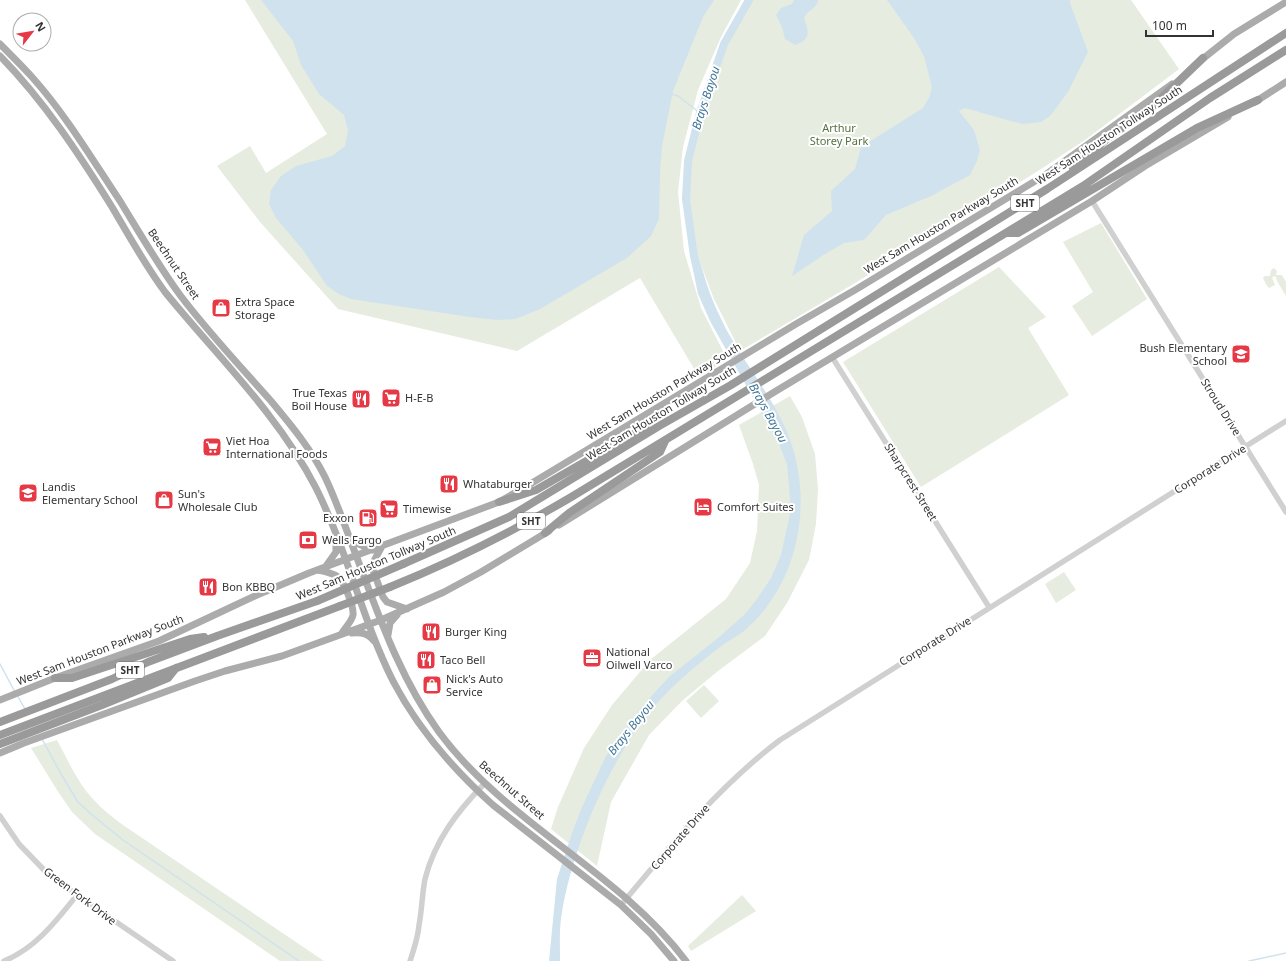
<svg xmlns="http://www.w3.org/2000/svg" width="1286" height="961" font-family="'Noto Sans',sans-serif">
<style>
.green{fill:#e6ecdf}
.water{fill:#cfe2ee}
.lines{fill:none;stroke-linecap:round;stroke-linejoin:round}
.stream{stroke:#cfe2ee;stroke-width:1.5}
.river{stroke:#cfe2ee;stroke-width:8}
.minor{stroke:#d0d0d0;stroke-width:5.5}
.major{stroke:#ababab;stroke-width:7}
.highway{stroke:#9a9a9a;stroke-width:8}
.highway-bridge{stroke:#9a9a9a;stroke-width:8}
.labels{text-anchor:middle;stroke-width:4;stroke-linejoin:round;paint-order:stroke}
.shield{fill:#fff;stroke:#707070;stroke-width:1}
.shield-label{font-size:10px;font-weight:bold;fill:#333}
.park-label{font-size:11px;fill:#56703f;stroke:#fff}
.street-label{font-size:11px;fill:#333;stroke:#fff}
.poi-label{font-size:11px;fill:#333;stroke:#fff;text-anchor:start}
.water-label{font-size:12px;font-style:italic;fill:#3f7597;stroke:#fff}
</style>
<rect width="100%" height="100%" fill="#fff"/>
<path class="green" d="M245,0H741L721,37L698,90L683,147L678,192L684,251L701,308L727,359L699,377L640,278L517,351L338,309L260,222L217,166L250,146L266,173L327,134Z
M751,0H1131L1179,69L1085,140L1038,171L855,283L740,351L714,299L698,257L690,202V161L703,116L726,48Z
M1101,223L1147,299L1092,336L1072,306L1093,292L1063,242Z
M999,267L1046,317L1028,328L1069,395L921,487L843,362Z
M1274,268L1277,271L1276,275H1282L1286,282V296L1277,281L1276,277L1274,276L1272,278L1275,285L1269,288C1266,285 1265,282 1263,278L1265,276H1270L1271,270Z
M790,396L802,417L815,454L818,489L816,524L809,560L787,603L765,636L718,671L683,700L649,735L611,802L597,866L551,829L558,807L584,748L612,705L650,660L726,599L750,563L757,531L759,485L753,464L739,425Z
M1064,572L1076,590L1056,603L1045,584Z
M704,685L719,701L701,718L686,701Z
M57,740C68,760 77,782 93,799C102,809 112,817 123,825L324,961H280L95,834L72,812L57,790L31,748Z
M742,895L756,911L691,951L688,946Z"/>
<path class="water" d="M261,0H714L703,17L673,91L662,146L660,172L659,219L651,236L627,258L540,309L515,319L497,320L470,317L351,299L339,294L327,286L303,250L276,218L269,204L271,190L281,176L296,166L332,156L345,146L348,130L344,115L319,94L301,65L293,41Z
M794,0H818C817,9 807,10 804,18C809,31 811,40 795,45L785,39L782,27L776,15L781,8L792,4Z
M887,0H1070V3L1088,52L1068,92L1050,116L1041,122L1022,124L965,108L959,111L974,130L980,150L977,161L970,175L931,196L886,215L864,240L844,243L825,254L792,276L804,235L832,211L831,191L855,169L861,147L923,108L929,98L932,87L924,56L914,38Z
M698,258C702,266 704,276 707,285C712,300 719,315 726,329C751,375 787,412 797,465C809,525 791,591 744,631C736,637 728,641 720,647C698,664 672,685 654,707C610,758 573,846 562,912C559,928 560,945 560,961H549L557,879L572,833L582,807L606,756L636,714L656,691L670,676L718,638L745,614L757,599L771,578L781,555L791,509L787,464L779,444L710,321L698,294L691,260Z"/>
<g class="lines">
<path class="stream" d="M671,94L678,96L700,113
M0,664L15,692
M17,695L25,709
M42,739L61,774L78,802L91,814L123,840L299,961
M1249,961L1286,953"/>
<path class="river" d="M697,268L694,256L686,199L688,161L700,113L724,44L749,0"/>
<path class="minor" d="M1092,201L1286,512
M832,357L989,607
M0,816L19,844L44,870L77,895L173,961
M621,905C670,846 719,786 780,740L1286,421
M4,961C36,948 56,921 77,895
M410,961C414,949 418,938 419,925C422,910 422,894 425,879C435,840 457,812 484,784"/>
<path class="major" d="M0,44C11,55 22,66 32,77C66,115 92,159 120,201C139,232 158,265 180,295C208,332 240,366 271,401C291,425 311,449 325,477C335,498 343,520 351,542C376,607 397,674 439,732C507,824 617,870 686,961
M0,56C44,101 79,154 112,207C129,236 145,265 165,292C217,356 278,414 316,488C347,550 362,619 393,681C418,729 453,769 493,805L621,905L651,934L674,961
M1200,61L1234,34L1286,2
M1255,102L1286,82
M559,525L776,391L1092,201L1145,166L1228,117
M350,540L372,550
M382,546L374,561L373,570L383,597L387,602L407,609
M326,566L336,552V542
M317,570C324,571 332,573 338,577C344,582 354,606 353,615C352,621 345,628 342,633
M352,633C361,632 368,633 374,641
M388,635L390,623L397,615
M0,700L55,678L159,641L257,595L309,573L499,502L532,483L796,324L855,290L1045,175L1172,84
M0,753L24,743L195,681L225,671L282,656L381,620L444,592L481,572L549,531"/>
<path class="highway" d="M1073,168L1108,138L1153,106L1203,58
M1006,233H1018L1197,128L1258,100
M499,502L536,490L635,433L647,430
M545,533L569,513L660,452L665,441
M403,564L509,517L659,426L731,385L1047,189L1286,33
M390,587C454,561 514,531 573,496L1083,186L1210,98L1286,50
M55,678H72L190,639L204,637
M0,722L112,679L148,662L217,636L317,601
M0,735L340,606
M0,744L102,705L168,678L176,668"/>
<path class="highway-bridge" d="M317,601L403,564
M340,606L390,587"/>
</g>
<defs>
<symbol id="shop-square" viewBox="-11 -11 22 22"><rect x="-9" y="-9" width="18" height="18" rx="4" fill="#e63946" stroke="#fff"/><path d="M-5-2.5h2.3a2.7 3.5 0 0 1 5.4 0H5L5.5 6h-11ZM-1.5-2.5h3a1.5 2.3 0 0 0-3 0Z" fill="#fff"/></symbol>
<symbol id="school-square" viewBox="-11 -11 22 22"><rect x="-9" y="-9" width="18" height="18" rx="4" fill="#e63946" stroke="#fff"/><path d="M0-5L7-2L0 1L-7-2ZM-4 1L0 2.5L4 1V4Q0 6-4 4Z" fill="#fff"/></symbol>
<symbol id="supermarket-square" viewBox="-11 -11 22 22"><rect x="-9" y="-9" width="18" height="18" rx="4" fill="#e63946" stroke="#fff"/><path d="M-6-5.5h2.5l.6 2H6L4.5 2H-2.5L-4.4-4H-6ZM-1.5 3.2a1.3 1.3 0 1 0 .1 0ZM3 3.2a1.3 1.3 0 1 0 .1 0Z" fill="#fff"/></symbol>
<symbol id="restaurant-square" viewBox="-11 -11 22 22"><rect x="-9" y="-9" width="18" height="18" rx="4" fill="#e63946" stroke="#fff"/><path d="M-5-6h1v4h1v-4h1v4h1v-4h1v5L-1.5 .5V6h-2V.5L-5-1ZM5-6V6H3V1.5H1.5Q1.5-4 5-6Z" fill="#fff"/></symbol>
<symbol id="hotel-square" viewBox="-11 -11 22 22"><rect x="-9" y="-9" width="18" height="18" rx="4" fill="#e63946" stroke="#fff"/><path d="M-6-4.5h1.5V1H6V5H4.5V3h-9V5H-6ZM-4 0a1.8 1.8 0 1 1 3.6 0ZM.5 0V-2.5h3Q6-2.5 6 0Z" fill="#fff"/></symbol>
<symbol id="fuel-square" viewBox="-11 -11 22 22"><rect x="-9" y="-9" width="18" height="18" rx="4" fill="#e63946" stroke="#fff"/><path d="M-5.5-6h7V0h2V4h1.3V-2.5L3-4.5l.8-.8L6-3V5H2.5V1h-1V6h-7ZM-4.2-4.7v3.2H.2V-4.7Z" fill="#fff"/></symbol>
<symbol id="bank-square" viewBox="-11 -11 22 22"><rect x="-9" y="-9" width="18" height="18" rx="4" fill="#e63946" stroke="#fff"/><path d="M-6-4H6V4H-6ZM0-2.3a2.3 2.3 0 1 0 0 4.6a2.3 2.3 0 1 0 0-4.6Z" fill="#fff"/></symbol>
<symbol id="office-square" viewBox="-11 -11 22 22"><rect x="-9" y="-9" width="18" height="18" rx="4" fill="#e63946" stroke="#fff"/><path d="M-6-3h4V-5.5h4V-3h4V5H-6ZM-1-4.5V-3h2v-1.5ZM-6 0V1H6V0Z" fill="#fff"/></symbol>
</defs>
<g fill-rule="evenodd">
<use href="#shop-square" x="210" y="297" width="22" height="22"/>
<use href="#school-square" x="1230" y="343" width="22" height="22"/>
<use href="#supermarket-square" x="380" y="387" width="22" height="22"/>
<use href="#restaurant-square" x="350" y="388" width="22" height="22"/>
<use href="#supermarket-square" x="201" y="436" width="22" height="22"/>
<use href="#restaurant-square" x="438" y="473" width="22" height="22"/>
<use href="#school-square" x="17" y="482" width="22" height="22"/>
<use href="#shop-square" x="153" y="489" width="22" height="22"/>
<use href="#hotel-square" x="692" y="496" width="22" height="22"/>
<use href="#supermarket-square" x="378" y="498" width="22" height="22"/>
<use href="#fuel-square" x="357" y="507" width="22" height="22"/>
<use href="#bank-square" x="297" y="529" width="22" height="22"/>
<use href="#restaurant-square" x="197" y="576" width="22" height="22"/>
<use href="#restaurant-square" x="420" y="621" width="22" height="22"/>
<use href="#office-square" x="581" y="647" width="22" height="22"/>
<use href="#restaurant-square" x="415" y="649" width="22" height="22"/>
<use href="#shop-square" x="421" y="674" width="22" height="22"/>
</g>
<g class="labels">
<g class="shield">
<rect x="1011" y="195" width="28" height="16" rx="3"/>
<rect x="517" y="513" width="28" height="16" rx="3"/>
<rect x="116" y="662" width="28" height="16" rx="3"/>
</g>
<g class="shield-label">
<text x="1025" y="207">SHT</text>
<text x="531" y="525">SHT</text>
<text x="130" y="674">SHT</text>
</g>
<g class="park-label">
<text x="839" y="132">Arthur<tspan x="839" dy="13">Storey Park</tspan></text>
</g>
<g class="street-label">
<text transform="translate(1109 135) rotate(-33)" y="4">West Sam Houston Tollway South</text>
<text transform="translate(941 225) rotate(-31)" y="4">West Sam Houston Parkway South</text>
<text transform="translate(174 264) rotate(56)" y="4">Beechnut Street</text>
<text transform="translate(664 391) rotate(-31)" y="4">West Sam Houston Parkway South</text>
<text transform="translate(1221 407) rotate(58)" y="4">Stroud Drive</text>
<text transform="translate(661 413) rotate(-31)" y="4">West Sam Houston Tollway South</text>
<text transform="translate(1210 469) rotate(-32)" y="4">Corporate Drive</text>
<text transform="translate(911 482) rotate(58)" y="4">Sharpcrest Street</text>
<text transform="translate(376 563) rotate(-23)" y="4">West Sam Houston Tollway South</text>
<text transform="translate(935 641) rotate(-32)" y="4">Corporate Drive</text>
<text transform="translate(100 650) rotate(-21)" y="4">West Sam Houston Parkway South</text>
<text transform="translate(512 790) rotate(41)" y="4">Beechnut Street</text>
<text transform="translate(680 837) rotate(-49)" y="4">Corporate Drive</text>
<text transform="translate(80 896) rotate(37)" y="4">Green Fork Drive</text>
</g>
<g class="poi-label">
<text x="235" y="306">Extra Space<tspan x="235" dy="13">Storage</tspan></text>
<text x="1227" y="352" text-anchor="end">Bush Elementary<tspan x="1227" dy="13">School</tspan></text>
<text x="347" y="397" text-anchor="end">True Texas<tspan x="347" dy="13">Boil House</tspan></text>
<text x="405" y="402">H-E-B</text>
<text x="226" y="445">Viet Hoa<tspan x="226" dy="13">International Foods</tspan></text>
<text x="463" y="488">Whataburger</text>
<text x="42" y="491">Landis<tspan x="42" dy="13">Elementary School</tspan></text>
<text x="178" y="498">Sun's<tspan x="178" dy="13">Wholesale Club</tspan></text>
<text x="717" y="511">Comfort Suites</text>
<text x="403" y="513">Timewise</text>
<text x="354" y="522" text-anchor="end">Exxon</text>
<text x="322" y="544">Wells Fargo</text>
<text x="222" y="591">Bon KBBQ</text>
<text x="445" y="636">Burger King</text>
<text x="606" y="656">National<tspan x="606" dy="13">Oilwell Varco</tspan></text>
<text x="440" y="664">Taco Bell</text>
<text x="446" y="683">Nick's Auto<tspan x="446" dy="13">Service</tspan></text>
</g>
<g class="water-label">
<text transform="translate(706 98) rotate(-72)" y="4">Brays Bayou</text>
<text transform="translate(768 413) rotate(61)" y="4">Brays Bayou</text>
<text transform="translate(631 728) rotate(-51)" y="4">Brays Bayou</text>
</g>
</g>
<g transform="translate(32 32) rotate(59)"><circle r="19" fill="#ffffff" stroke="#adadad"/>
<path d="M0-3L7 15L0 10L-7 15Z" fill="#e63946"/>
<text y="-6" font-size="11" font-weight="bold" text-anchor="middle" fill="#333333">N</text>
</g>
<path d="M1146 30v6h67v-6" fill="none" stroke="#333333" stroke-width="2"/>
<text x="1152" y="30" font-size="12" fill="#333333" stroke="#ffffff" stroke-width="3" paint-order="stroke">100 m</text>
</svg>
